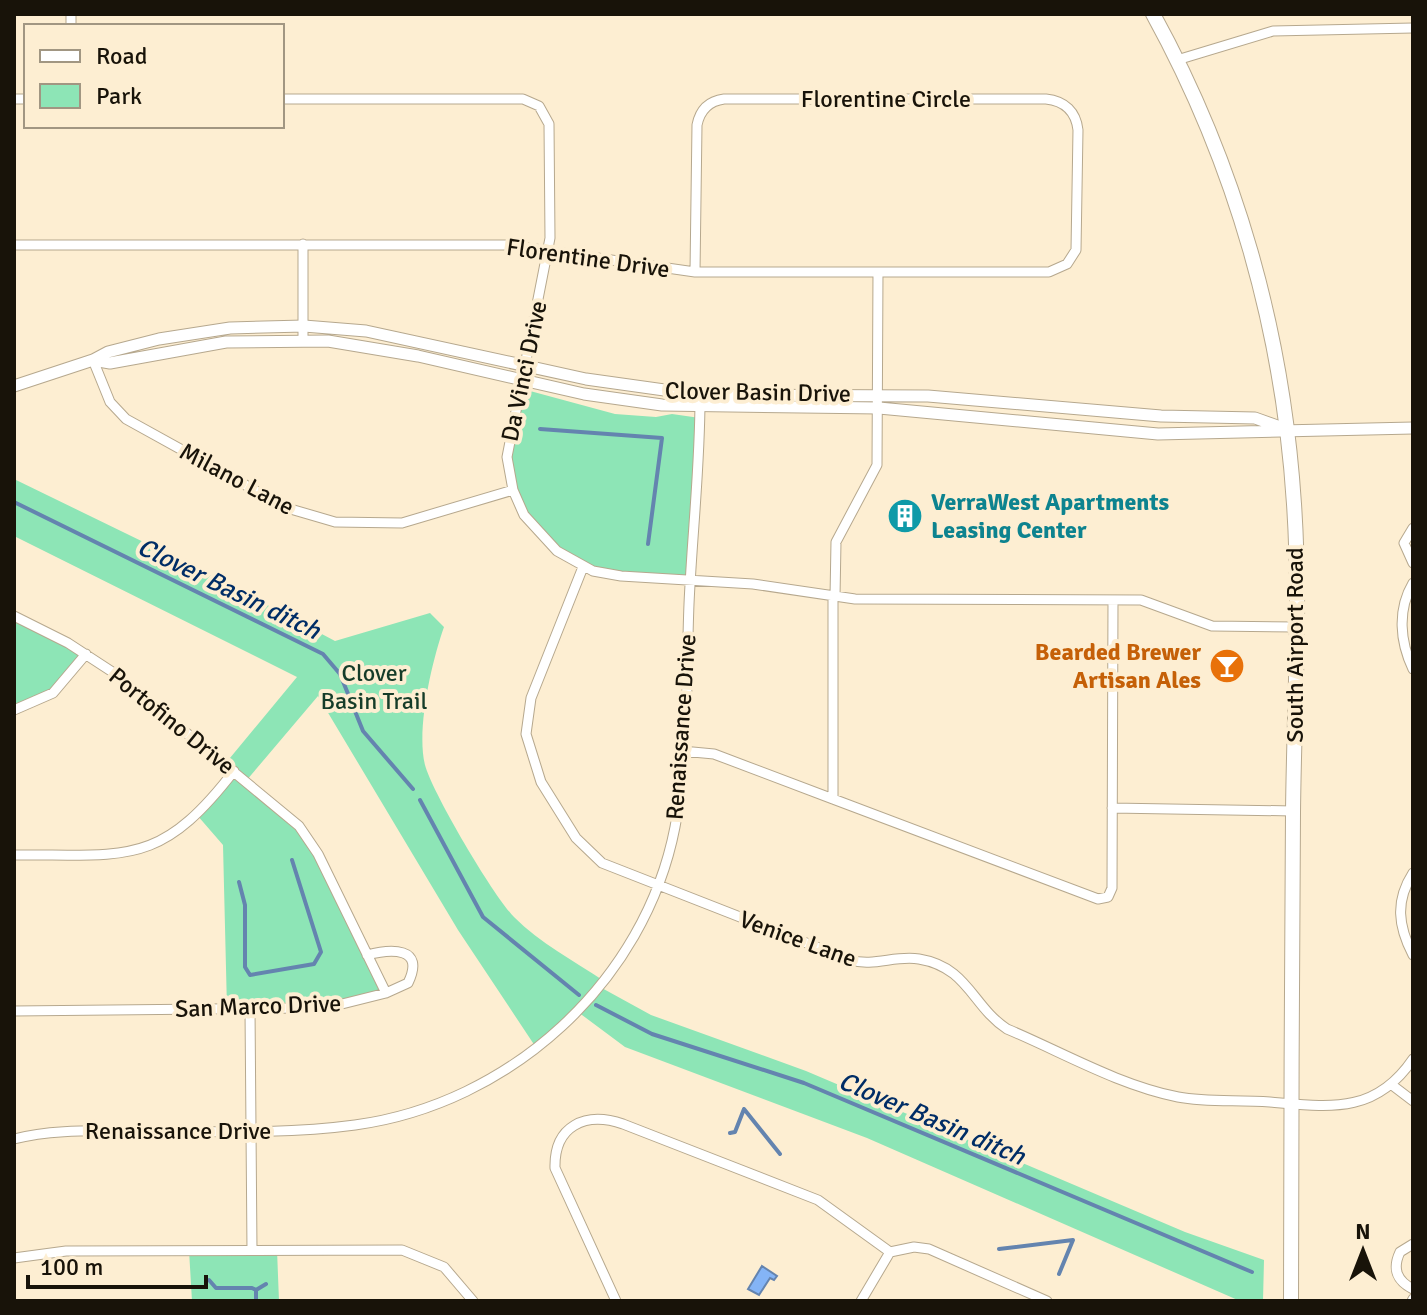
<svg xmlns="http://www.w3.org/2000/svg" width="1427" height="1315" font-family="Signika,sans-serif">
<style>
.green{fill:#8de5b6}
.water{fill:#84b4f6;stroke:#6484af;stroke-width:2}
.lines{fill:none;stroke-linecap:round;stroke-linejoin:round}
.stream{stroke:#6484af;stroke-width:4}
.minor-casing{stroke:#b6a88e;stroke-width:11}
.tertiary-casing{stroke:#b6a88e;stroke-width:13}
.secondary-casing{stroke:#b6a88e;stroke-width:16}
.minor{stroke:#fff;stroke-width:9}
.tertiary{stroke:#fff;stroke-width:11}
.secondary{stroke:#fff;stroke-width:14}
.labels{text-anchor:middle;stroke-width:8;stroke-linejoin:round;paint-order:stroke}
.street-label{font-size:24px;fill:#181309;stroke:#fdeed2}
.culture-label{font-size:24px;font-weight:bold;fill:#0d838f;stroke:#fdeed2;text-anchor:start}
.food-label{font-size:24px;font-weight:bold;fill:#c56008;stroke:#fdeed2;text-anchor:end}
.park-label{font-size:24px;fill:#153c29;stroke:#fdeed2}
.water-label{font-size:26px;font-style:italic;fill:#002d66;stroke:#fdeed2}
</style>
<rect width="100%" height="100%" fill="#fdeed2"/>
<path class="green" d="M519,388L615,414L656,417L672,414L700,418L690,579L626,576L583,567L529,522L508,468Z
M14,479L199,569L335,641L430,613L444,627C432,661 416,729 425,765C432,792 494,897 514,917C540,943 574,961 604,981L600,987L651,1015L806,1071L1185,1232L1264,1260L1263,1301H1240L867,1138L625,1047L578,1012L537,1049L458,930L318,696L246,781L303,831L386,993L364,1000L227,1009L223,845L197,815L233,772L225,764L297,677L14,536Z
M14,616L86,654L63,685L14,710Z
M189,1250H277L279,1301H192Z"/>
<path class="water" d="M762,1266L777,1276L774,1280L770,1278L759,1295L748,1289Z"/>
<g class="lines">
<path class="stream" d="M540,429L662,438L648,544
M14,502L323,654L340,674L363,731L413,789
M420,800L483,917L579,995
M239,882L245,905V967L250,975L314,964L321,952L292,860
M596,1005L652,1034L804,1083L1252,1272
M744,1109L780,1154
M730,1133L735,1132L744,1109
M999,1249L1073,1240L1059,1274
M209,1280L216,1288H252L256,1290V1301
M256,1290L266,1284"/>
<defs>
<path id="minor" d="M71,14V26
M1177,60L1273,31L1413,28
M14,99H26
M282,99H523L539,106L549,124L550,238L507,457L513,490L524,515L557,551L593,571L621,576L753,584L855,599L1141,600L1212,626L1296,627
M303,244V341
M14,245H507L695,272H1049L1067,264L1076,250L1078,130C1076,112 1065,101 1046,99H724C709,101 700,110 697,125L695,272
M93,360L110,402L126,419L287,508L335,522L402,523L513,490
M1413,528L1404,543L1413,563
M583,567L531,698L526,734L541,782L576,838L602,863L850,960C874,967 895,955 919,959C968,967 972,1006 1007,1029C1062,1052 1118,1085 1178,1097C1209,1103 1239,1099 1270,1102C1329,1107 1375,1115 1413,1059
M1413,583C1397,610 1400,642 1413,669
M833,596V799L1098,899L1108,897L1112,888L1113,600
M835,597L836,542L877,465L878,272
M14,616L68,643L114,673L299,826L318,854L386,993L338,1005L303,1008L14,1011
M14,710L53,693L86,654
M682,751L714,754L833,799
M1112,808L1293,811
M14,855C127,854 159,868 234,771
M1413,873C1395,901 1398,926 1413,955
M367,955C390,949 426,946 408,983L386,993
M250,1009L252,1250
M1392,1085L1413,1101
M14,1139C52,1129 92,1131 131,1131C205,1131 281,1135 355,1125C510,1104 645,982 675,827C689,755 686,677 689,604C692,536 700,467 700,399
M1413,1244L1400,1252C1392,1269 1397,1281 1413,1289
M890,1252L914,1247L929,1249L1047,1301
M14,1258L66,1251L402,1250L444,1267L473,1301
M616,1301L555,1168C554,1126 585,1111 623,1124L818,1200L890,1252L861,1301
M1412,1301L1413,1299"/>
<path id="tertiary" d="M93,360L110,363L226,342L328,341L418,356L584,394L662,405L879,408L1158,434L1413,428
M14,386L93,360L108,352L159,339L230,328L304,326L366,331L586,379L700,395L928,396L1161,416L1255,418L1283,428"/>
<path id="secondary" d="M1153,14C1236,165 1283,332 1294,504C1301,607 1294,710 1293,813C1292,976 1291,1138 1291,1301"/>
</defs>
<use href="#minor" class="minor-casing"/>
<use href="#tertiary" class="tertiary-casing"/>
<use href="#secondary" class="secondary-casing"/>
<use href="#minor" class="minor"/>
<use href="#tertiary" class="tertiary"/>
<use href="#secondary" class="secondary"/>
</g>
<defs>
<symbol id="building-disc" viewBox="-11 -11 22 22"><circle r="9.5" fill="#0f9aa8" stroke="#fdeed2"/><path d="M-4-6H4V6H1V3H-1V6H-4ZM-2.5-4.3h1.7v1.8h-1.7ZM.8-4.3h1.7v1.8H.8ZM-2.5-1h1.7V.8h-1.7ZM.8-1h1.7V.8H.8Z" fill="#fff"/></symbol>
<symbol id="bar-disc" viewBox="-11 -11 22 22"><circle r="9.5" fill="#e8710a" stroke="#fdeed2"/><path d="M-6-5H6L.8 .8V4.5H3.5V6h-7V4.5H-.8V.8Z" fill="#fff"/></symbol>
</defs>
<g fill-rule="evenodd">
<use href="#building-disc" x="885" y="496" width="40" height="40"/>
<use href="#bar-disc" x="1207" y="646" width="40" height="40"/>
</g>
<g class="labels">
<g class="street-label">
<text x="886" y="107">Florentine Circle</text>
<text transform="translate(588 258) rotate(8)" y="8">Florentine Drive</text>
<text transform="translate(524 371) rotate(-78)" y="8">Da Vinci Drive</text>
<text transform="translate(758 392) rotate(1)" y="8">Clover Basin Drive</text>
<text transform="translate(237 479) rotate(28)" y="8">Milano Lane</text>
<text transform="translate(1295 645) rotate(-90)" y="8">South Airport Road</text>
<text transform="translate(172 721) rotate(39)" y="8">Portofino Drive</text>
<text transform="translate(681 727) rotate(-86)" y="8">Renaissance Drive</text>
<text transform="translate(798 939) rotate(20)" y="8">Venice Lane</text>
<text transform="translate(258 1006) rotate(-2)" y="8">San Marco Drive</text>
<text x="178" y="1139">Renaissance Drive</text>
</g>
<g class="culture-label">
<text x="931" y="510">VerraWest Apartments<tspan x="931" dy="28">Leasing Center</tspan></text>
</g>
<g class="food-label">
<text x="1201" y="660">Bearded Brewer<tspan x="1201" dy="28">Artisan Ales</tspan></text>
</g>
<g class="park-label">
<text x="374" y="681">Clover<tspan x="374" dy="28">Basin Trail</tspan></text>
</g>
<g class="water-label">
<text transform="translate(229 588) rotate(26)" y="9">Clover Basin ditch</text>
<text transform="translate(932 1118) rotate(23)" y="9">Clover Basin ditch</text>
</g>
</g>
<rect width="1427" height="1315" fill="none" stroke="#181309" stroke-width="32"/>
<rect x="24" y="24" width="260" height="104" fill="#fdeed2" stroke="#a19682" stroke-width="2"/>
<rect x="40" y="50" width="40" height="12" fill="#ffffff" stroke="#a19682" stroke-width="2"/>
<text x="96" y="64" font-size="24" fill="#181309">Road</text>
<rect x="40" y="84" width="40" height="24" fill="#8de5b6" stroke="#a19682" stroke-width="2"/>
<text x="96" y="104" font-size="24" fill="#181309">Park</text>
<g transform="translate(1363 1251)" stroke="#fdeed2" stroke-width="6" paint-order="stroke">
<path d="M0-6L14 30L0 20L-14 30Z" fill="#181309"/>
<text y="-12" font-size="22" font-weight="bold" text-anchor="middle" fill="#181309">N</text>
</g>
<path d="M28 1275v12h178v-12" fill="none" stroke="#181309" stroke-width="4"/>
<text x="40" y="1275" font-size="24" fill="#181309" stroke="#fdeed2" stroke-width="6" paint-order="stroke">100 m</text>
</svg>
